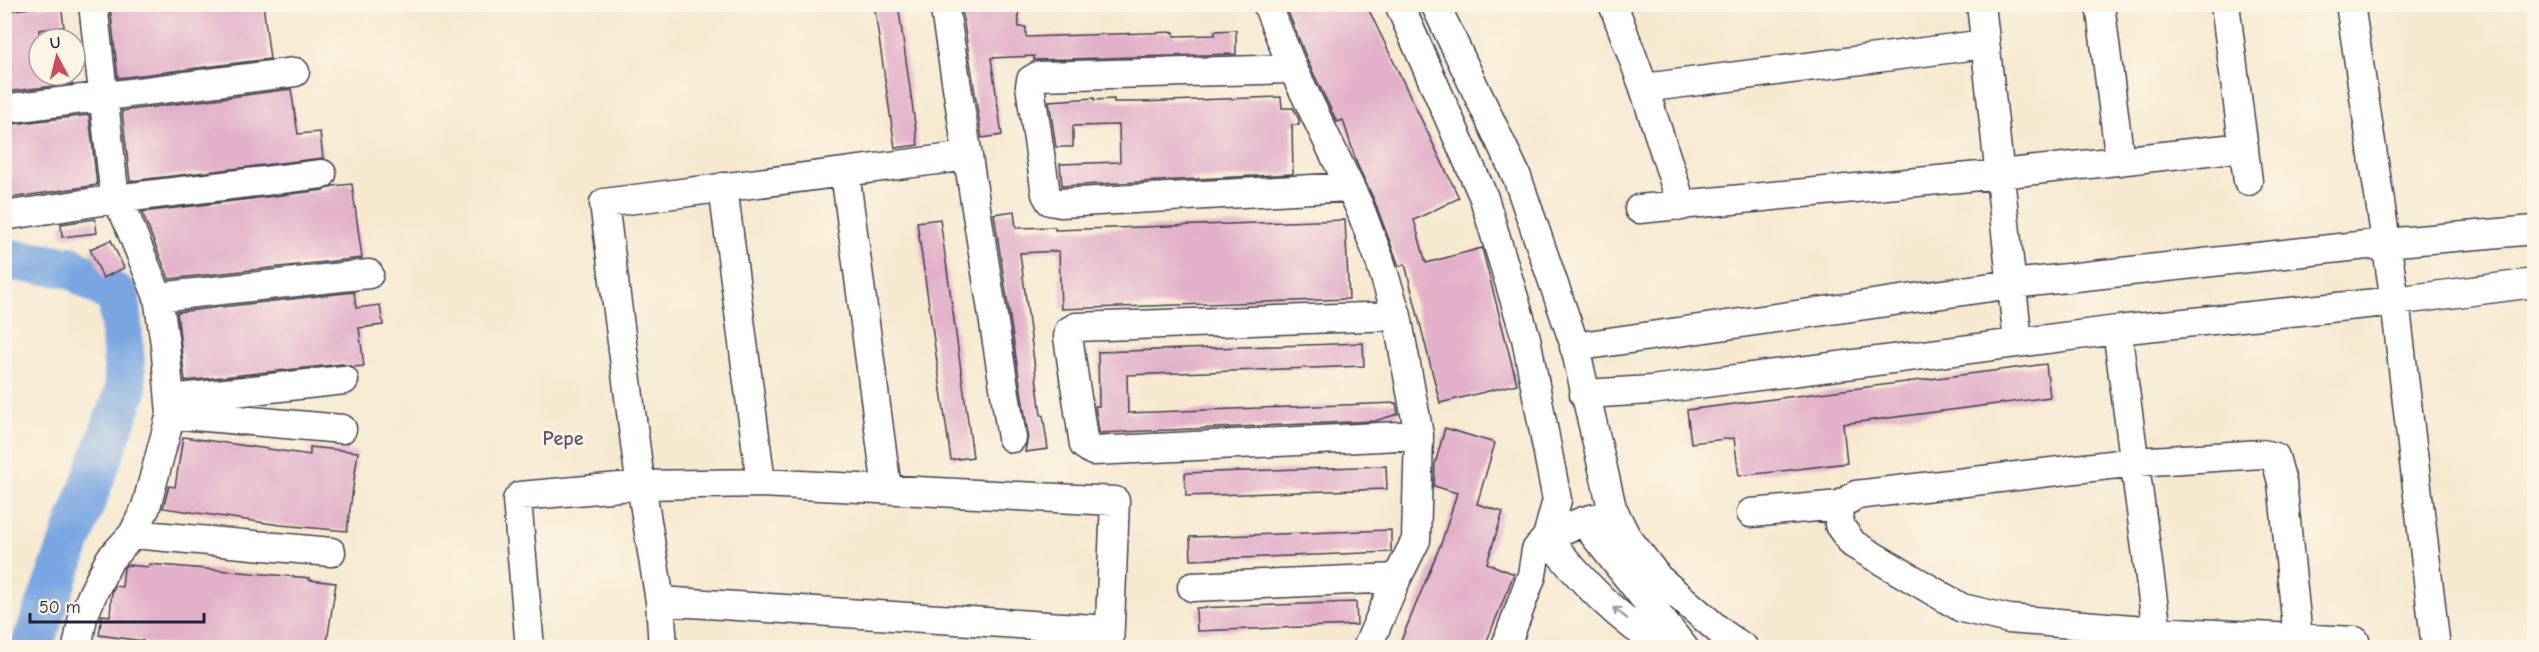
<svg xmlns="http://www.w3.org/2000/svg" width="2539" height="652" font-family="'Comic Neue',sans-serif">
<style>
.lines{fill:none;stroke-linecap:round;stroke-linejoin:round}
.river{stroke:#78a6e1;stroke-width:42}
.building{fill:#e2b1c9}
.minor-casing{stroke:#424051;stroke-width:31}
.minor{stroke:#fff;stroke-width:28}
.oneway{stroke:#9c9ca7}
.labels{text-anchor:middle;stroke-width:6;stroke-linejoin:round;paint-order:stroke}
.quarter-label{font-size:20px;font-weight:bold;fill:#65546d;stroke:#fcf5e5}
</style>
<rect width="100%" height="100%" fill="#fcf5e5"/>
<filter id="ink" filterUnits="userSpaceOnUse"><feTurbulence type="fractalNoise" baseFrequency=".0167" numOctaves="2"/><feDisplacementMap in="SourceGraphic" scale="12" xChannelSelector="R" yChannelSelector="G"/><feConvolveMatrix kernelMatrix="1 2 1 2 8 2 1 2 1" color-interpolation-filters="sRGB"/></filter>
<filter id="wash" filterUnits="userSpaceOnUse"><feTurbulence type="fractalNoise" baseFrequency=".008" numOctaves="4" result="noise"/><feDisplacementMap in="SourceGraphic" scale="24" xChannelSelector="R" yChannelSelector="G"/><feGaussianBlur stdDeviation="1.35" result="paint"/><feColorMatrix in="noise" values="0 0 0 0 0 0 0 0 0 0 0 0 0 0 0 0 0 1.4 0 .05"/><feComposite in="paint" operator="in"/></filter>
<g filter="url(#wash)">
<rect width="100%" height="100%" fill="#f6e9d0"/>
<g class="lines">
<path class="river" d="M4,263L9,260L71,267L119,297L126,390L31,648"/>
</g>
<g id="blocks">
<path class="building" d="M121,4H263L270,59L118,78L110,6Z
M874,4H898L918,145L895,148Z
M961,4H1018L1019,27H1026V37L1174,32V36L1215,35V31L1236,30V54L1034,60V56L991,58L1002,135L982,138Z
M1285,4H1366L1459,198L1414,220L1426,263L1482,248L1517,384L1440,403L1405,264L1399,266L1374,200L1357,164L1343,120L1337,122L1308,62Z
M61,5L64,27L39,30V75H70L72,84L4,92V68H11L4,11Z
M291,89L298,134L320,132L323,158L130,181L122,111Z
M1281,97L1282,108H1293L1299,120V125H1292L1293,174L1062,186L1060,164L1120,162L1119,125L1073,126V147H1056L1049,101L1094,98V100L1114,99V102H1139Z
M89,115L97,185L4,199V125Z
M352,184L362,258L169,279L142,212L324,190L333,186Z
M1014,211L1016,228L1055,227V230L1345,220L1349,299L1061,309L1059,251L1020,253L1041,415H1043L1048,449L1025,452L1028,435L994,214Z
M95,219L97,233L62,237L61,224Z
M940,219L973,457L951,460L917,222Z
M111,240L124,268L103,278L90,249Z
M354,292L356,308L380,305L383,325L359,328L364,366L353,367L342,364L185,381L177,312Z
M1363,343L1364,366L1127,375L1128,413L1396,403L1398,414L1375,421L1099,433L1095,406H1099L1098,352Z
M2046,364L2050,397L1843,424L1847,463L1739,476L1734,438L1691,443L1687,410Z
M1445,428L1495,443L1477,504L1503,512L1487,563L1514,574L1484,648H1398L1442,541L1457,493L1434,486L1435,464Z
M183,437L310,455V447L358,452L347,531L280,525L163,508L169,486L175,487Z
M1386,466L1387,489L1186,496L1185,473Z
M1391,530V552L1191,560L1190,537Z
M149,564L310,578L309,580L336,583L326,648H197L143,643V641L99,635L102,615L110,616L112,591L115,586L122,587L124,568L127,565L149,567Z
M1356,602L1357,625L1197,631L1196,608Z"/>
</g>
</g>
<g filter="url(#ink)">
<use href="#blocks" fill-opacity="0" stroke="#424051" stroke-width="1.5"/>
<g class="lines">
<defs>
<path id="minor" d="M944,4L1012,438
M1267,4L1293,69L1359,206L1379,258L1397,316L1419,435L1416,540L1397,578L1367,648
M1399,4L1484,198L1526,338L1557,500L1547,537
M1435,4L1517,177L1574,343L1612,508L1626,536L1658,578L1722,633L1744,648
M1613,4L1644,88L1682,206
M1981,4L2018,342
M2100,4L2120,161
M2225,4L2248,181
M2350,4L2395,301L2436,648
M1293,69L1038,76L1031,80L1030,86L1046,194L1050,201L1061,203L1349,187
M1644,88L1985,44
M4,109L295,72
M845,172L887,489
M723,187L761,483
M1639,209L2000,174L2244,147
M4,216L115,199L322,174
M158,297L369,274
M1397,316L1076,327L1069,331L1068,337L1084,445L1093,451L1419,435
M2117,330L2157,631
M1574,347L2012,284L2385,243L2534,230
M1584,394L1651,390L2117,330L2395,301L2534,283
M171,399L344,380
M171,414L342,429
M1751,513L1840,505
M1583,521L1684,648
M133,534L331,552
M1547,537C1578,578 1622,624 1667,648
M1192,587L1397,578
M660,601L1109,630
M2298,638L2282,482L2275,457L2262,454L2135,462L1856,495L1840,505L1839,525L1853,544L1962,608L2009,619L2157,631L2355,641
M77,648L83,617L93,593L110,559L133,534L146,507L171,414L165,344L158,297L125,215L115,199L93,4
M530,648L517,500L520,496L642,485L761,483L1115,501L1109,648
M663,648L660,601L638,466L604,203L968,156
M1505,648L1532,575L1536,550L1547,537L1583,521L1615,513"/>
</defs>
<use href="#minor" class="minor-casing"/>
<use href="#minor" class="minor"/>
</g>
<defs><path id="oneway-shaft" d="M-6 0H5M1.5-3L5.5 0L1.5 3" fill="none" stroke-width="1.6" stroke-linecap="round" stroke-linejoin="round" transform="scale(1.5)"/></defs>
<use class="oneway" href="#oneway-shaft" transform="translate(1620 613) rotate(-142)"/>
</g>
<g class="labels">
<g class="quarter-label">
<text x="563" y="445">Pepe</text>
</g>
</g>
<rect width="2539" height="652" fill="none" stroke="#fcf5e5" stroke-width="24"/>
<g transform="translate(57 57) rotate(353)"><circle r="28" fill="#fcf5e5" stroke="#a5a1a1" stroke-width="1.5"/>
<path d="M0-4.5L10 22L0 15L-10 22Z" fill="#d1495b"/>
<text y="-9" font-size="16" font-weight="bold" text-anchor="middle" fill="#22223b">U</text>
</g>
<path d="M30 613v9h174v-9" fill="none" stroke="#22223b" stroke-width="3"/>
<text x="39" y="613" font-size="18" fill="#22223b" stroke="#fcf5e5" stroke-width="4.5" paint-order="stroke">50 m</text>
</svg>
